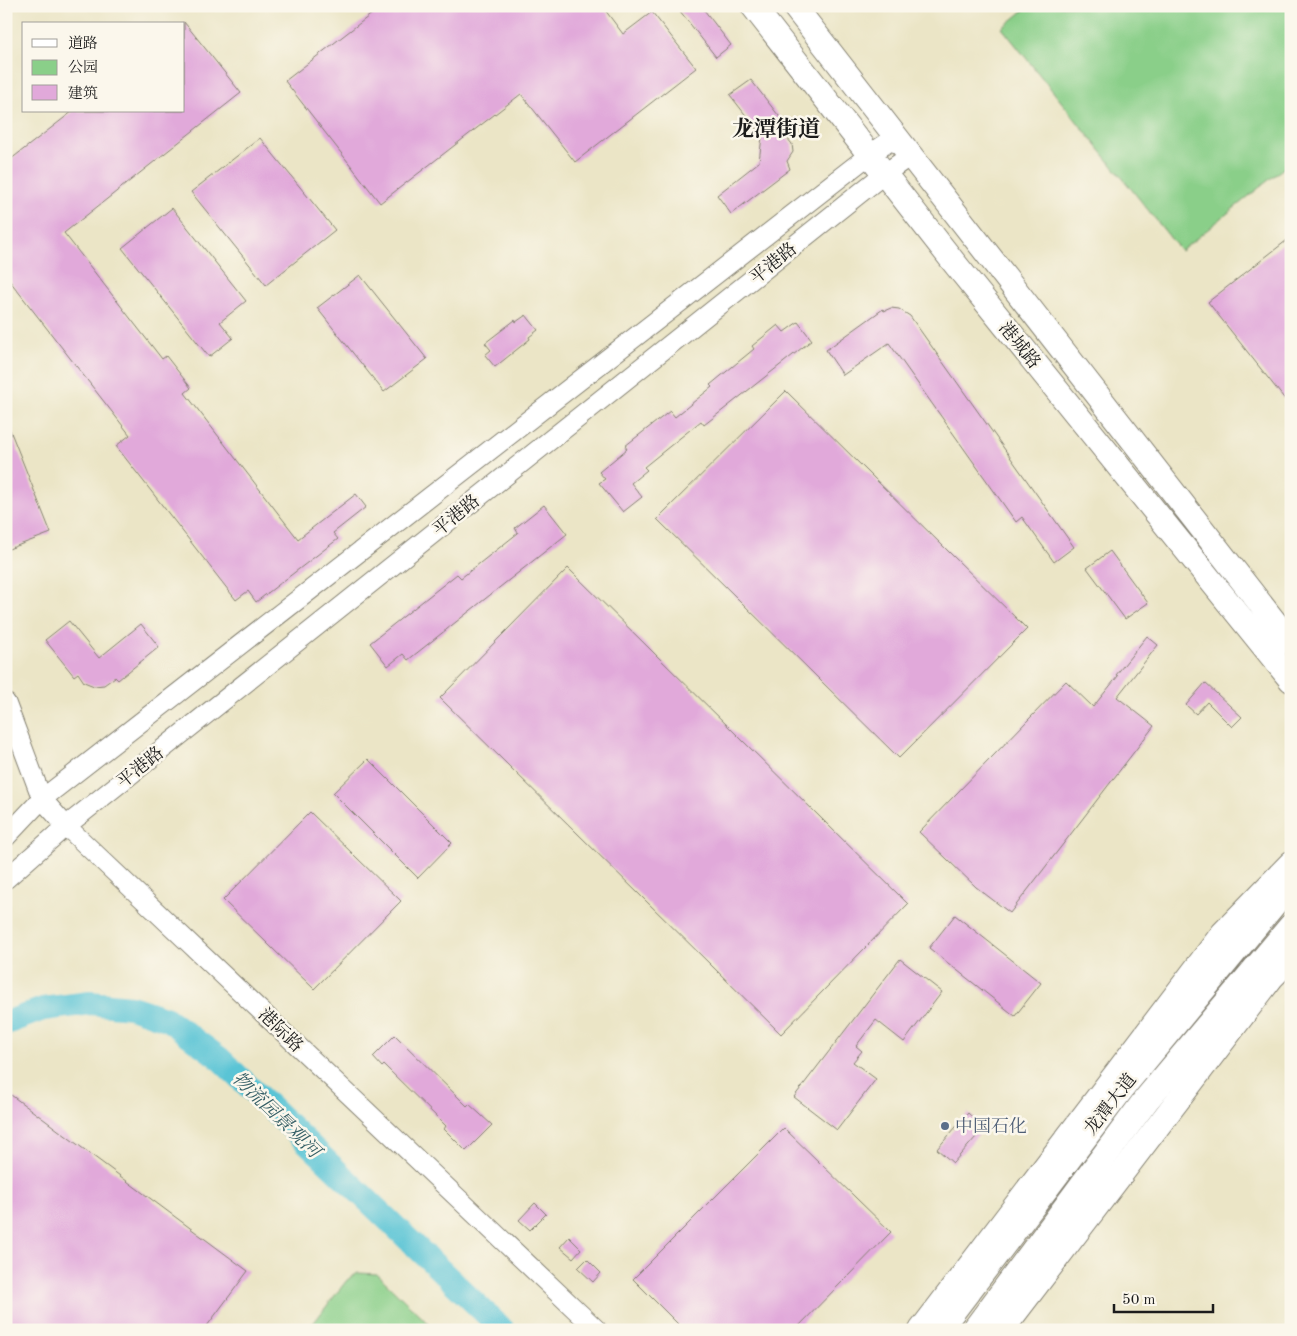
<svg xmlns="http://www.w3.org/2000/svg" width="1297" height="1336" font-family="'Old Standard TT','Noto Serif SC',serif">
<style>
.green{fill:#8acf89;stroke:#537652}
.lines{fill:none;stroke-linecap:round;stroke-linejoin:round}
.river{stroke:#5ac4d5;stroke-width:24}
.building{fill:#e1a9da}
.minor-casing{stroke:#848071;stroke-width:21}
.major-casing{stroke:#848071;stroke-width:26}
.highway-casing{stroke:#848071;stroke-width:28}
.minor{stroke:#fff;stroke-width:19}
.major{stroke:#fff;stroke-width:24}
.highway{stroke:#fff;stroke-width:26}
.service-dot{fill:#5c6f8a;stroke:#fbf7ec;stroke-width:2}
.labels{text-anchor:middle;stroke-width:5;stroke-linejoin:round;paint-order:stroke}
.street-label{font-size:18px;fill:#1c1c1c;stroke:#fbf7ec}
.service-label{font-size:18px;fill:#4e5e75;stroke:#fbf7ec;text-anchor:start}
.water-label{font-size:19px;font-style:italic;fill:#355f66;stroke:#fbf7ec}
.district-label{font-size:22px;font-weight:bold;fill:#1c1c1c;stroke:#fbf7ec}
</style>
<rect width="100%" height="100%" fill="#fbf7ec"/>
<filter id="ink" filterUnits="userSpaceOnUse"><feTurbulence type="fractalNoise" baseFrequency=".02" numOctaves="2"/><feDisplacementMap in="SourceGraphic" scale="10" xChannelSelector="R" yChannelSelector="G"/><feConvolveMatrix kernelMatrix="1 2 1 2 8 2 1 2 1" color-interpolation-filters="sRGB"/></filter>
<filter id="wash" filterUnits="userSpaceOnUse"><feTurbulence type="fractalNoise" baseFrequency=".0096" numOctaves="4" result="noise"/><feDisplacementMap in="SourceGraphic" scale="20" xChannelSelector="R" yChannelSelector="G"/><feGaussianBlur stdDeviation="1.12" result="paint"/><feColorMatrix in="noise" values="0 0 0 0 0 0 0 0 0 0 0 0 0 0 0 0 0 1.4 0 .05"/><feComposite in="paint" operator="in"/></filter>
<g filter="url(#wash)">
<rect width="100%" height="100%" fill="#ebe5c6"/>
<path class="green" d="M1029,6H1291V162L1181,251L1002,28Z
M358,1273L377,1274L435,1330H308L347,1280Z"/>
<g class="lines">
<path class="river" d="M6,1023L43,1009L90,1003L131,1007L167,1019L218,1057L503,1330"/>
</g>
<g id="blocks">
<path class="building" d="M382,6H602L623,34L652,12L696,68L575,162L521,94L380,203L285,81Z
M676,6H701L731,45L716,57Z
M184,22L241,93L64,233L162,359L166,356L191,388L185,393L298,539L356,494L366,507L333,533L338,539L256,602L248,591L236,600L116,446L130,435L6,276V163L73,111H184Z
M751,80L792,133L787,138L792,144L793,152L787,161L790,169L731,214L717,195L759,162L762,136L730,95Z
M260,138L335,230L266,285L191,192Z
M172,208L246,301L220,322L233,338L209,357L122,248Z
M1291,237V407L1208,302Z
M360,275L427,359L384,392L317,308Z
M891,308L899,309L910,316L1074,547L1054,562L1022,517L1016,522L889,343L843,375L826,350L883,309L884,311Z
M526,315L538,330L529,337L530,339L495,367L485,355L491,350L485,343L515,320L516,322Z
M798,322L812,340L704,425L701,421L644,467L647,470L631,483L642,497L623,512L599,483L605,479L599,472L627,449L625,446L670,411L675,417L712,387L710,385L754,349L752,346L778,325L784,332Z
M786,391L1027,629L899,758L657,519Z
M6,420L51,533L6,550Z
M544,505L567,534L408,660L403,654L388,666L370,643L457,574L461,578L518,533L515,528Z
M1110,551L1148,603L1125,619L1087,568Z
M568,568L908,904L781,1034L440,698Z
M69,621L99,658L141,624L159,647L118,680L115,677L104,685L94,686L84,682L78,673L74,676L45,640Z
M1147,636L1158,645L1117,697L1154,726L1010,913L976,887L919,832L1066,681L1093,707L1118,676L1116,675Z
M1205,683L1242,717L1232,727L1207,702L1196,714L1186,705Z
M368,759L452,843L418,878L333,793Z
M310,812L401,901L314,989L223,900Z
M955,915L1041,983L1015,1016L929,948Z
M900,959L942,992L904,1042L876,1020L856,1046L862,1051L853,1062L876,1079L837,1130L794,1097Z
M395,1035L467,1106L469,1104L492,1125L466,1151L444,1129L446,1126L384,1065L382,1067L373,1057Z
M11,1095L248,1271L204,1330H6V1102Z
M968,1113L984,1128L953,1163L937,1149Z
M784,1128L891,1232L795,1330H684L633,1279Z
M535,1203L546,1214L530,1230L519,1220Z
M569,1237L581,1249L573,1258L560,1247Z
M587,1259L601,1273L593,1282L578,1268Z"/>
</g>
</g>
<g filter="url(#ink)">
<use href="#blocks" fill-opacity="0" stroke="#848071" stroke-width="1"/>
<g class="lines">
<defs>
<path id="minor" d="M6,703L42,799L66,826L597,1330
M6,837L42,799L869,155L896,137
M6,879L66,826L884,174L910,156"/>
<path id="major" d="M753,6L952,260L1291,680
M794,6L1291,643
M921,1330L1223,933L1291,863
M1002,1330L1272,977L1291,958"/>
<path id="highway" d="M938,1330L1127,1081L1279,897L1291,886
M975,1330L1146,1100L1291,927"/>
</defs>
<use href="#minor" class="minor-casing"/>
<use href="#major" class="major-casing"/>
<use href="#highway" class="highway-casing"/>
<use href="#minor" class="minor"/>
<use href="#major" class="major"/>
<use href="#highway" class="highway"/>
</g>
</g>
<circle class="service-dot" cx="945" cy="1126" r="5"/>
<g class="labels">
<g class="street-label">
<text transform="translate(773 263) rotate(-39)" y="6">平港路</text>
<text transform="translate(1020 345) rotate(51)" y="6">港城路</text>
<text transform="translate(456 515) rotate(-39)" y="6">平港路</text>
<text transform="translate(140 767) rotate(-39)" y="6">平港路</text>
<text transform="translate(281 1030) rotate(44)" y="6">港际路</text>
<text transform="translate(1110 1104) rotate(-52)" y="6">龙潭大道</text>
</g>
<g class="service-label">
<text x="955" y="1132">中国石化</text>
</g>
<g class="water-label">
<text transform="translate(277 1114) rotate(44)" y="7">物流园景观河</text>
</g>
<g class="district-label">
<text x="776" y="136">龙潭街道</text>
</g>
</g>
<rect width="1297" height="1336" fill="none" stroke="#fbf7ec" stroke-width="25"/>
<rect x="22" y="22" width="162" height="90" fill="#fbf7ec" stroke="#a29f99"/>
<rect x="32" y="39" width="25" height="8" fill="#ffffff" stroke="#a29f99"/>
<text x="68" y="48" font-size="15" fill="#1c1c1c">道路</text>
<rect x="32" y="60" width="25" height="15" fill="#8acf89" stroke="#a29f99"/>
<text x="68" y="72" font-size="15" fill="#1c1c1c">公园</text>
<rect x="32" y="85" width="25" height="15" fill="#e1a9da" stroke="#a29f99"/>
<text x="68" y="98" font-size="15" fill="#1c1c1c">建筑</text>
<path d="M1114 1304v8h99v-8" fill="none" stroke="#1c1c1c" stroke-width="2.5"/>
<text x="1122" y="1304" font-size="15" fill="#1c1c1c" stroke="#fbf7ec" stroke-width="4" paint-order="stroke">50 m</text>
</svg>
